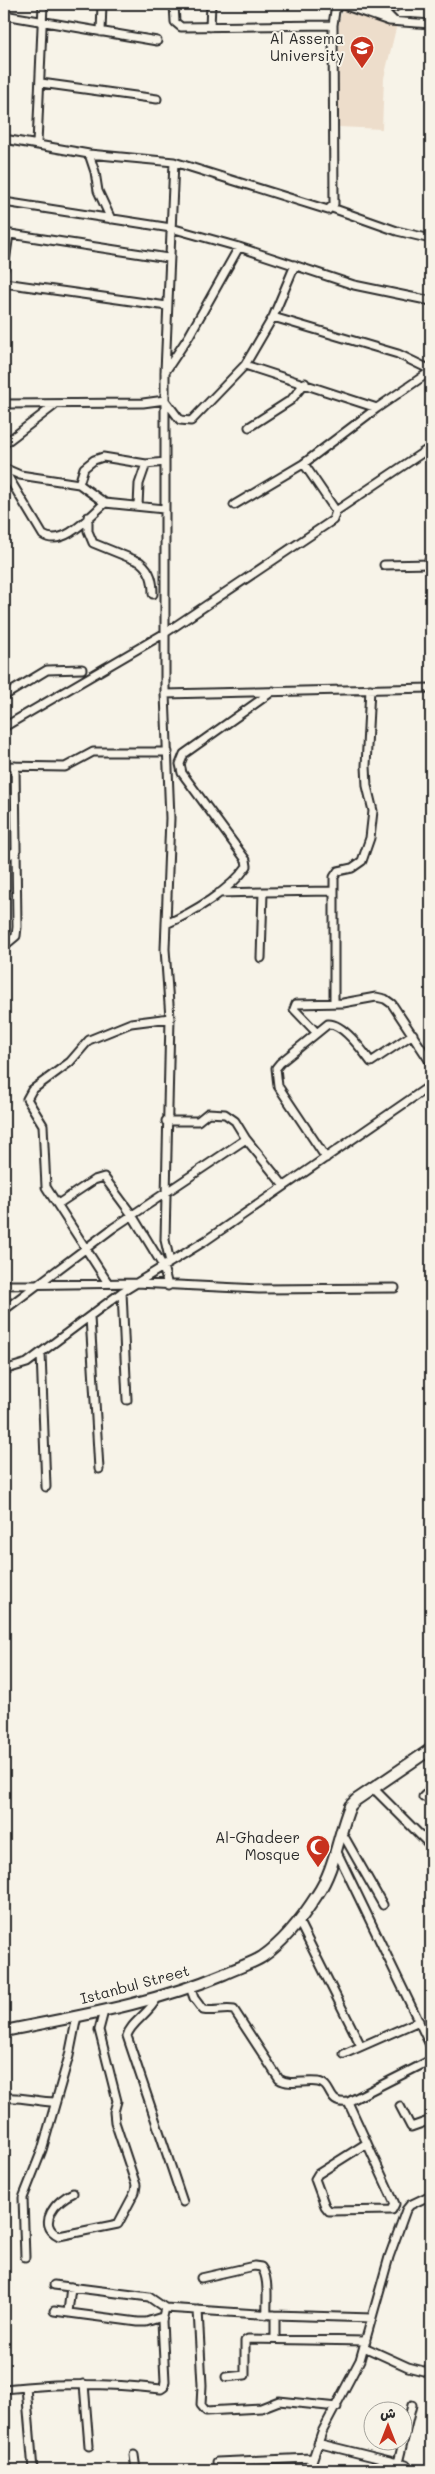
<svg xmlns="http://www.w3.org/2000/svg" width="435" height="2474" font-family="Mali,'Playpen Sans Arabic',sans-serif">
<style>
.built{fill:#edddcb}
.lines{fill:none;stroke-linecap:round;stroke-linejoin:round}
.street-casing{stroke:#2b2b2b;stroke-width:11}
.secondary-casing{stroke:#2b2b2b;stroke-width:14}
.street{stroke:#f7f3e8;stroke-width:7}
.secondary{stroke:#f7f3e8;stroke-width:10}
.labels{text-anchor:middle;stroke-width:4;stroke-linejoin:round;paint-order:stroke}
.poi-label{font-size:15px;fill:#2b2b2b;stroke:#f7f3e8;text-anchor:end}
.street-label{font-size:15px;fill:#2b2b2b;stroke:#f7f3e8}
</style>
<rect width="100%" height="100%" fill="#f7f3e8"/>
<filter id="ink" filterUnits="userSpaceOnUse"><feTurbulence type="fractalNoise" baseFrequency=".02" numOctaves="2"/><feDisplacementMap in="SourceGraphic" scale="10" xChannelSelector="R" yChannelSelector="G"/><feConvolveMatrix kernelMatrix="1 2 1 2 8 2 1 2 1" color-interpolation-filters="sRGB"/></filter>
<g filter="url(#ink)">
<path class="built" d="M343,8L397,24L384,78L382,129L338,127L339,21Z"/>
<g class="lines">
<defs>
<path id="street" d="M174,4L175,22L181,27L333,25
M359,4L387,14L394,21
M395,4V7
M4,15L157,41
M210,27L211,4
M101,32L102,4
M41,83L157,99
M4,139L89,154L174,162L328,210L334,204L333,25L335,11L339,5H343L389,21L431,24
M37,144L43,4
M89,154L95,172L98,191L111,219
M4,202L171,228L239,247L354,285L431,301
M332,208L397,231L431,239
M4,233L168,258
M4,269L9,234
M4,283L167,306
M273,317L398,354L431,370
M245,365L377,408
M165,372L189,336L239,247
M4,404L143,403L165,400L180,420L191,421L245,365L273,317L295,265
M249,427L291,400L305,383
M4,444L55,405
M4,468L20,475L79,484L105,503L164,509
M4,470L43,535C63,548 90,516 105,503
M79,484L84,468L94,460L103,457L146,464L165,462
M234,505L303,464L377,408L431,371
M138,506L139,484L146,464
M336,511L431,447
M88,517V531L93,543L140,562C151,571 153,581 153,594
M384,565L431,564
M165,694L431,688
M4,696L47,670L82,669
M4,727L165,633L333,520L336,511L304,464
M4,766L65,767L93,752H168
M4,859L15,851
M219,893L263,892
M166,924C192,913 231,890 247,866L246,860L182,773L180,764L184,754L273,691
M4,946L16,936L17,927L15,766
M261,958L263,892L333,891
M334,1003V877L338,871L352,868L362,861L370,838L373,811L367,786L366,766L370,689
M317,1033L294,1009L296,1004L343,1003L376,997L385,999L392,1004L431,1063
M166,1121H198L208,1113L225,1114L235,1121L246,1139
M326,1158L278,1086L276,1068L280,1063L328,1024C343,1023 363,1051 371,1062L413,1034
M58,1204L94,1180L104,1177L132,1215L163,1266L168,1286
M170,1262L165,1240L170,1018L165,949L170,818L165,694V372L174,162
M108,1283L46,1187L43,1125L27,1099L32,1090L70,1062L89,1040L131,1023L170,1018
M4,1285L137,1283L259,1289L395,1288
M122,1292L127,1400
M4,1310L113,1228L246,1139L284,1186
M90,1317L99,1469
M41,1353L46,1487
M4,1370L27,1363L122,1292L205,1241L431,1085
M373,1788L431,1846
M423,1797L431,1789
M341,1831L383,1905
M336,1850L431,2047
M298,1920L361,2046
M190,1987L194,1998L203,2010C214,2012 224,2008 234,2010L279,2079C290,2086 305,2080 318,2082C334,2085 326,2105 348,2102L431,2060
M157,1998C149,2014 130,2023 127,2036L183,2202
M344,2054L419,2021
M4,2098C22,2096 37,2102 55,2102
M348,2102L395,2204L392,2210L329,2211L325,2206L315,2179L318,2174L367,2143
M400,2106L411,2127L431,2120
M73,2193C57,2199 35,2225 59,2236L118,2224L135,2192L136,2185L115,2122L114,2112L117,2101L99,2030L104,2011
M25,2257L23,2198L42,2150L69,2056L77,2016
M201,2278L254,2266L261,2267C270,2278 266,2301 267,2315
M54,2285L149,2297L165,2308L275,2315L372,2318
M198,2310L202,2385L201,2405L206,2411L261,2408L279,2401L337,2407
M54,2311L138,2322H146L162,2317
M68,2312L71,2287
M275,2339V2315
M364,2347L408,2367L431,2373
M226,2377L245,2375V2341L248,2339L366,2341
M84,2384L89,2446
M26,2387C71,2383 115,2384 161,2389L164,2387L165,2381L162,2321L165,2308
M4,2389L26,2387L33,2470
M317,2443L406,2465
M134,2455L136,2470
M217,2462L312,2458
M398,2463L412,2405
M309,2470L322,2432L360,2360L389,2257L406,2210L410,2205L431,2195"/>
<path id="secondary" d="M4,2031C78,2016 153,2004 224,1974C236,1968 251,1964 262,1957C284,1942 303,1917 317,1895C335,1869 338,1835 350,1806L356,1800L431,1749"/>
</defs>
<use href="#street" class="street-casing"/>
<use href="#secondary" class="secondary-casing"/>
<use href="#street" class="street"/>
<use href="#secondary" class="secondary"/>
</g>
</g>
<defs>
<symbol id="university-pin" viewBox="-11 -11 22 30"><path d="M0 17L-7.5 6A9.5 9.5 0 1 1 7.5 6Z" fill="#c8321e" stroke="#f7f3e8"/><path d="M0-5L7-2L0 1L-7-2ZM-4 1L0 2.5L4 1V4Q0 6-4 4Z" fill="#fff"/></symbol>
<symbol id="mosque-pin" viewBox="-11 -11 22 30"><path d="M0 17L-7.5 6A9.5 9.5 0 1 1 7.5 6Z" fill="#c8321e" stroke="#f7f3e8"/><path d="M3.5-4.9A6 6 0 1 0 3.5 4.9A5 5 0 1 1 3.5-4.9Z" fill="#fff"/></symbol>
</defs>
<g fill-rule="evenodd">
<use href="#university-pin" x="348" y="34" width="28" height="38"/>
<use href="#mosque-pin" x="304" y="1833" width="28" height="38"/>
</g>
<g class="labels">
<g class="poi-label">
<text x="344" y="44">Al Assema<tspan x="344" dy="17">University</tspan></text>
<text x="300" y="1843">Al-Ghadeer<tspan x="300" dy="17">Mosque</tspan></text>
</g>
<g class="street-label">
<text transform="translate(135 1985) rotate(-15)" y="5">Istanbul Street</text>
</g>
</g>
<rect width="435" height="2474" fill="none" stroke="#f7f3e8" stroke-width="20"/>
<rect x="10" y="10" width="415" height="2454" fill="none" stroke="#2b2b2b" stroke-width="2" filter="url(#ink)"/>
<g transform="translate(388 2426)"><circle r="24" fill="#f7f3e8" stroke="#a5a39c"/>
<path d="M0-4L9 19L0 12L-9 19Z" fill="#c8321e"/>
<text y="-8" font-size="14" font-weight="bold" text-anchor="middle" fill="#2b2b2b">ش</text>
</g>
</svg>
